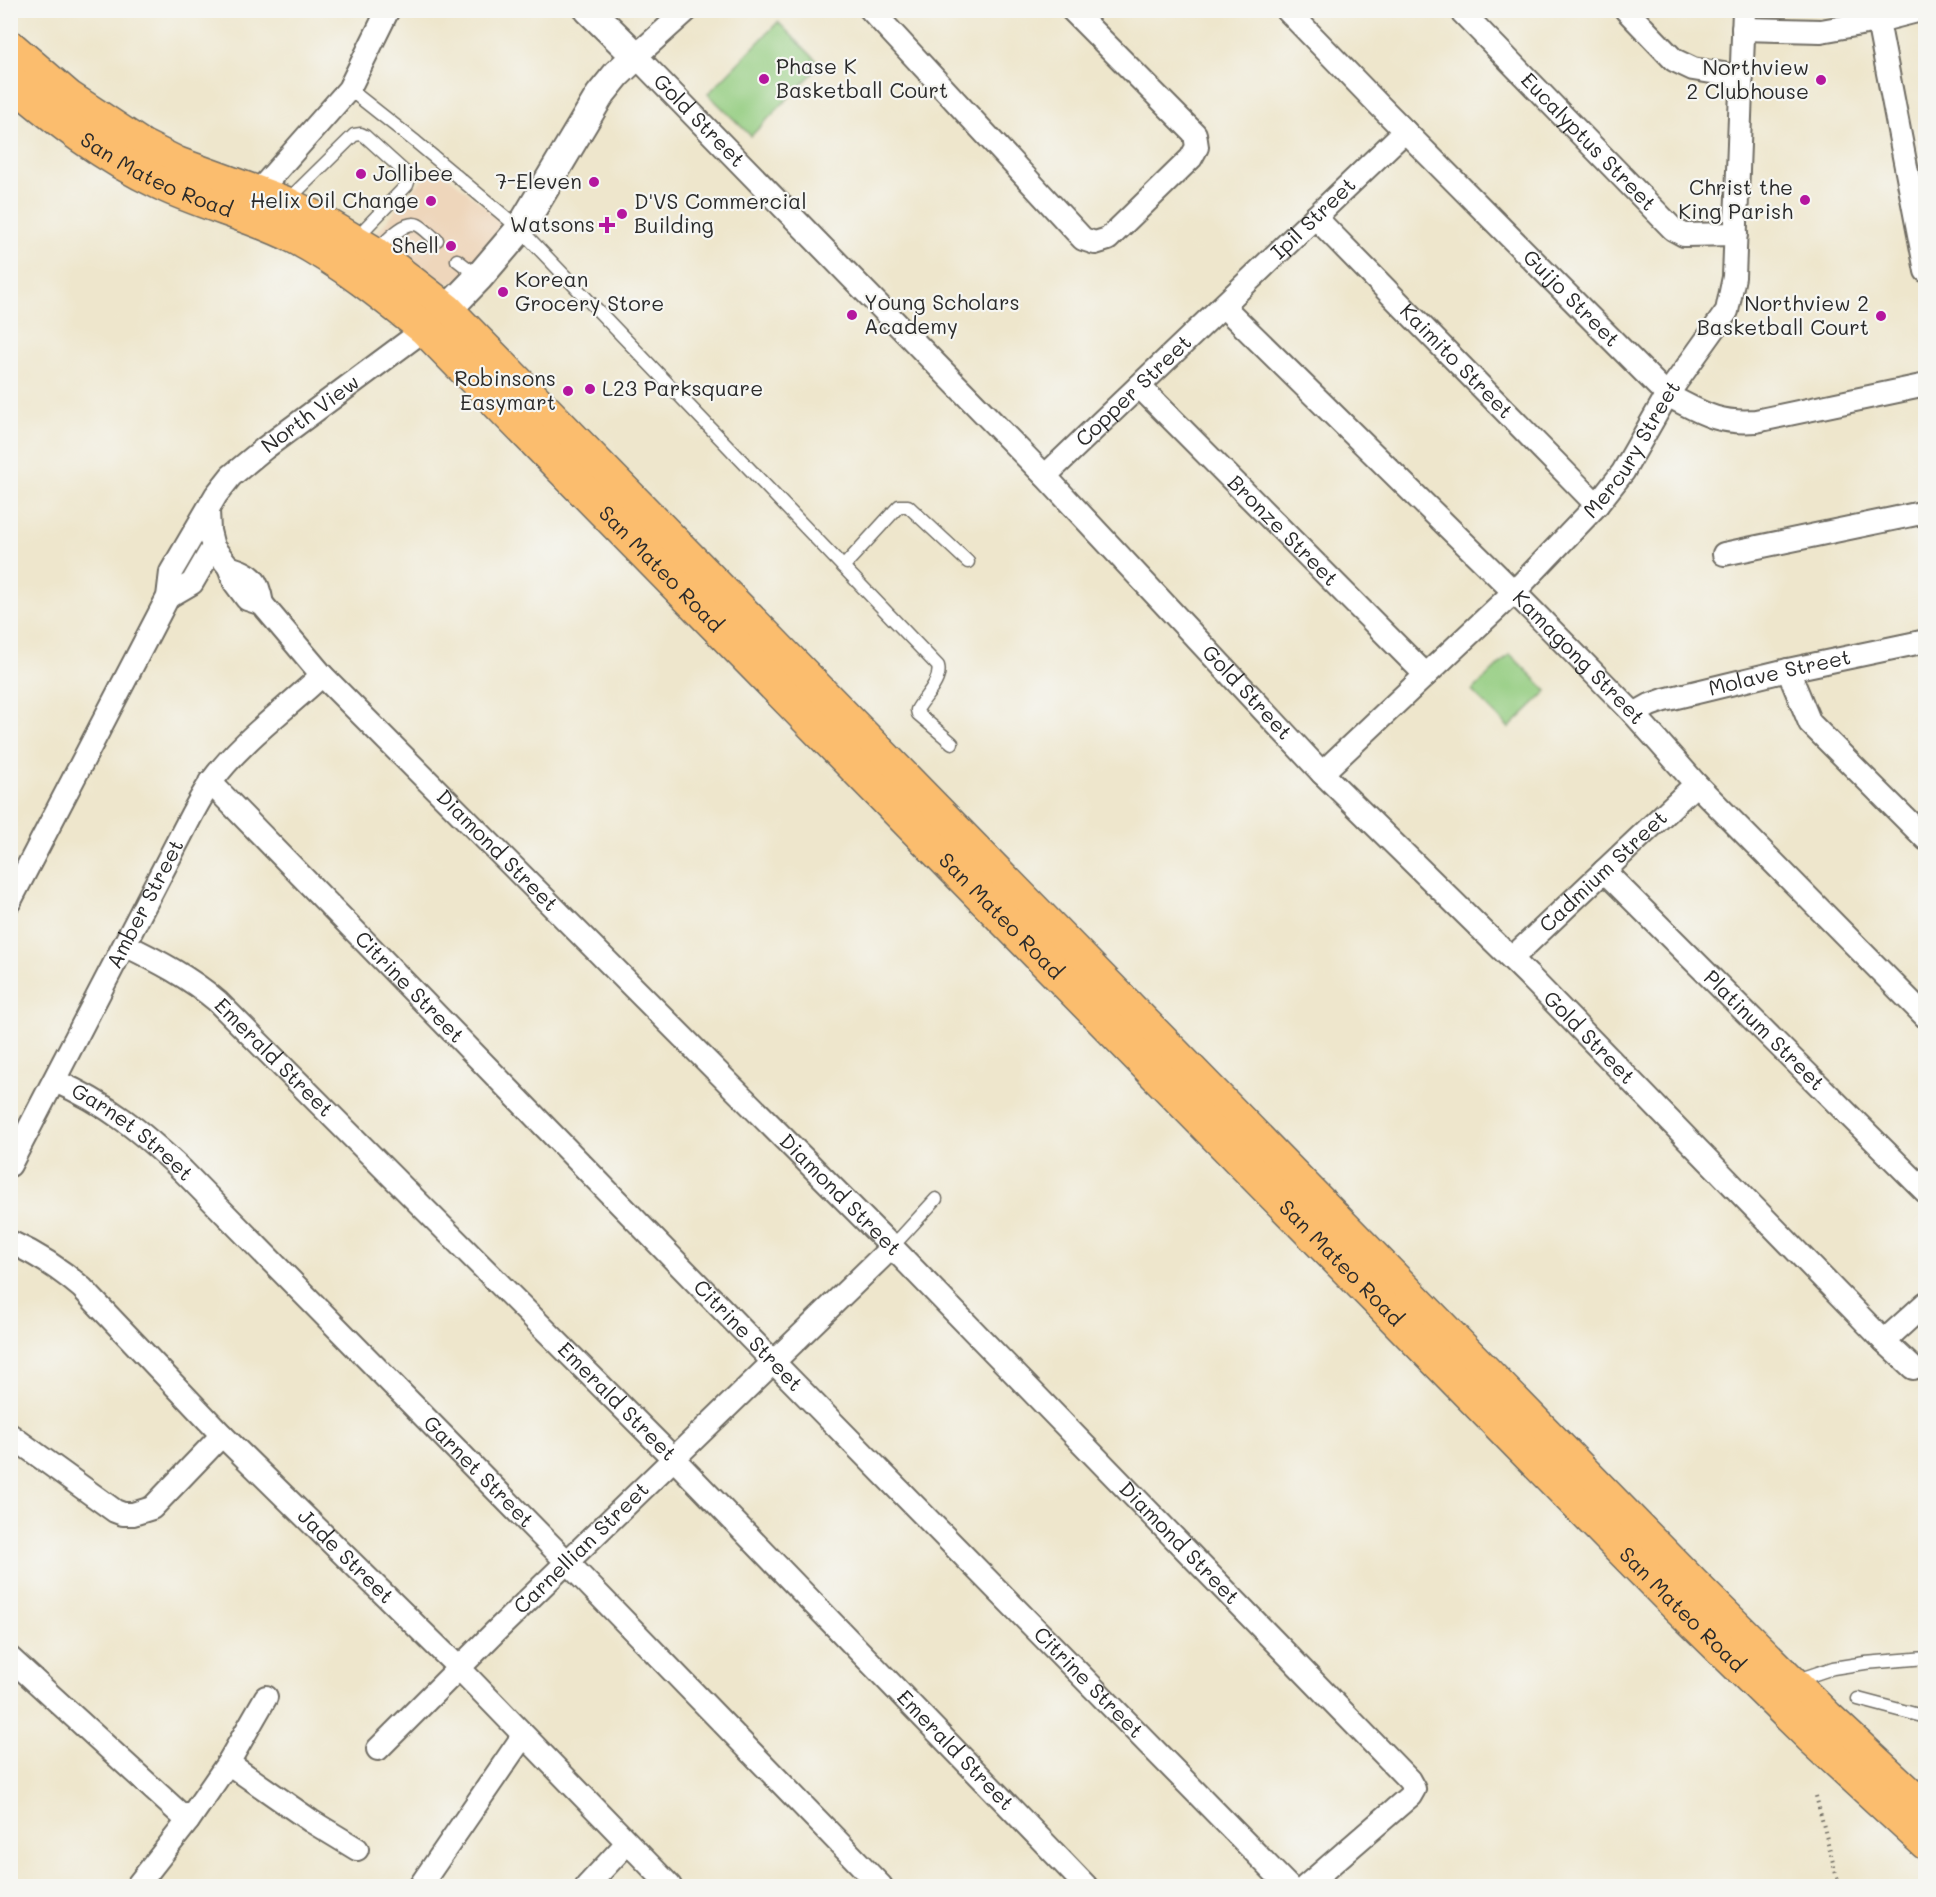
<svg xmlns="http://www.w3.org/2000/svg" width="1936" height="1897" font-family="Mali,sans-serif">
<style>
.built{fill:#eed6bb}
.green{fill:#93cc7f;stroke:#5f7c55;stroke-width:1.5}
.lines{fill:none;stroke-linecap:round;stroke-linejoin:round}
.service-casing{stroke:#6f6c63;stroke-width:15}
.minor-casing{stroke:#6f6c63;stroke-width:26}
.tertiary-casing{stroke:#6f6c63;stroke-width:32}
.primary-casing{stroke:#6f6c63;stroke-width:36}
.path{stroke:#6f6c63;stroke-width:4;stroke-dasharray:1.5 4.5;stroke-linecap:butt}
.service{stroke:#fff;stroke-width:12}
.minor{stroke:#fff;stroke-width:22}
.tertiary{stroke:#fff;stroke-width:28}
.primary{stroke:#fbbd6e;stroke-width:33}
.poi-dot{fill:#b5179e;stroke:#f6f6f2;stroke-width:2}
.labels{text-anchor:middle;stroke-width:4.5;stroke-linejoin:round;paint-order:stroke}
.poi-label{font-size:21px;fill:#2b2b2b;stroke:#f6f6f2;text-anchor:end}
.street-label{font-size:21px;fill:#2b2b2b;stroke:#f6f6f2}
</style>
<rect width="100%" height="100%" fill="#f6f6f2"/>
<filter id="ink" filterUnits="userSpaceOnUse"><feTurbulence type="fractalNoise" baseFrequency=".0167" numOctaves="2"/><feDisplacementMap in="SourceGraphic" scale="12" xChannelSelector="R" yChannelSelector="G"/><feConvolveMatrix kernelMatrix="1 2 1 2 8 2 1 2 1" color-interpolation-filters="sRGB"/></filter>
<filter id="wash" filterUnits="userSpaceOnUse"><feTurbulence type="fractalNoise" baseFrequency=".008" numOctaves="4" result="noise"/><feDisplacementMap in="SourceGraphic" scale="24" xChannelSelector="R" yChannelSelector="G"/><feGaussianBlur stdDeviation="1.35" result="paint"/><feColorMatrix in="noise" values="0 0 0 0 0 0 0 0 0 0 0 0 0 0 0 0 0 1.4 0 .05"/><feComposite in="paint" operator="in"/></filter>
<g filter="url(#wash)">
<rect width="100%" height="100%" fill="#eee6cc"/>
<path class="built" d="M435,165L508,226L463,278L453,283L437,284L374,236Z"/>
<path class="green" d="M778,22L821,65L751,136L708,94Z
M1510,654L1547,691L1509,728L1472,691Z"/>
</g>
<g filter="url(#ink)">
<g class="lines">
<defs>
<path id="service" d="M349,89L416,142L520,229L938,666C942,681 924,697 917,710L918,714L952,743
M287,201L354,135L361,134L365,136L407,174L409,179L407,185L354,240
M374,253C383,245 404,219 418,225C424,228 431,236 437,240
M457,260L479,277
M843,567L899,506H908L968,562
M892,1247L936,1199
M1794,1681L1833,1668L1865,1663L1926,1658
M1858,1699L1926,1717"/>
<g id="minor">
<path id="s1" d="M687,10L636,56L1045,476L1322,773L1528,975L1884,1341L1913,1368"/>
<path d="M871,10L1083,239L1095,243L1108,239L1191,158L1197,147L1195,134L1072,10"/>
<path id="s2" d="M1287,10L1379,105L1667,395C1701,412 1716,424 1756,421L1926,385"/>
<path id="s3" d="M1460,10L1673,229L1684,235L1736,234"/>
<path d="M1626,10L1674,60L1693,69L1742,77"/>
<path d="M1878,21L1926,271"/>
<path d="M1743,29L1821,31L1878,21L1921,10"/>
<path d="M257,193L349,89L388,10"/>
<path id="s4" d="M1315,217L1597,505"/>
<path id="s5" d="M1223,306L1514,592L1634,714L1696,784L1926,1017"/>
<path id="s6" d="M1139,386L1426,675"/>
<path id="s7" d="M1045,476L1405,131"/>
<path id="s8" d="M208,511L209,531L213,547L229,567L235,583L247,599L262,604L322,675L892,1247L1409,1780L1414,1789L1410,1796L1306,1886"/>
<path d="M1724,554L1926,512"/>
<path d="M229,567C253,575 258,579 262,604"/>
<path d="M168,597L192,583L213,547"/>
<path d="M1788,670L1810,723L1926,839"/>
<path id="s9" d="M1634,714L1650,705L1664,700L1788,670L1926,641"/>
<path id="s10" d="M1322,773L1514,592L1597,505L1623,472L1667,395L1727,311L1734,277L1744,10"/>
<path id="s11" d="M210,782L790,1379L1288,1886"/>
<path id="s12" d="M1604,871L1926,1192"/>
<path id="s13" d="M10,901L168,597L171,572L216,495L231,476L265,448L425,329"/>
<path id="s14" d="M125,945C158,961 189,977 217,1001L674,1459L1086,1886"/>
<path id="s15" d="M1512,958L1696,784"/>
<path id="s16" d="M55,1081C108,1104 142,1132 183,1171L567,1562L881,1886"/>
<path id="s17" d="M10,1165L192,814C198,803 204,792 211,782C242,740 285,710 322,675"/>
<path id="s18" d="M10,1242C37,1254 60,1269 82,1288L222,1435L459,1668L670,1886"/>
<path d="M1884,1341L1926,1303"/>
<path d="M10,1435L115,1511L123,1514H133L152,1508L222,1435"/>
<path d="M10,1658L188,1821"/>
<path id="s19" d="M378,1749L496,1631L892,1247"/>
<path d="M228,1763L311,1821L357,1849"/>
<path d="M137,1886L188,1821L228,1763L266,1697"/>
<path d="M420,1886L523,1736"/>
<path d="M587,1886L627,1843"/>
</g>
<path id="tertiary" d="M431,324L447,310L479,277L520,229L600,95L617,74L636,56L589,10"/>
<g id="primary">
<path d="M10,47L68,97L142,146L178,164L285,203L319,220L374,253L447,310L1693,1584L1827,1717L1926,1809"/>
<path id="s20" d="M10,80C56,119 104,157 160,183C203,204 252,215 295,237C342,262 383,295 425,329L1674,1603L1810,1736L1926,1843"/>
</g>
</defs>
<use href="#service" class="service-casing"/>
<use href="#minor" class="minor-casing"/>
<use href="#tertiary" class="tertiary-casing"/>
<use href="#primary" class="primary-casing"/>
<path class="path" d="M1816,1796L1839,1886"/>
<use href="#service" class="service"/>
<use href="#minor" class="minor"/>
<use href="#tertiary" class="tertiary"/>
<use href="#primary" class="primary"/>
</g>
</g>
<g class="poi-dot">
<circle cx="764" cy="79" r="6"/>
<circle cx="1821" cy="80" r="6"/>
<circle cx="361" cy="174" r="6"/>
<circle cx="594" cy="182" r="6"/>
<circle cx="1805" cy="200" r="6"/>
<circle cx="431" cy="201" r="6"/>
<circle cx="622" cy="214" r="6"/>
<path d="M604 216h6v6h6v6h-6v6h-6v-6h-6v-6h6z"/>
<circle cx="451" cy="246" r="6"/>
<circle cx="503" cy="292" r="6"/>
<circle cx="852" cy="315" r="6"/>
<circle cx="1881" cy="316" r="6"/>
<circle cx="590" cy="389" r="6"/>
<circle cx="568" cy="391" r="6"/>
</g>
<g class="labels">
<g class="poi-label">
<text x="776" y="74" text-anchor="start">Phase K<tspan x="776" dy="24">Basketball Court</tspan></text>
<text x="1809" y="75">Northview<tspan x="1809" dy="24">2 Clubhouse</tspan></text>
<text x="373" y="181" text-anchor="start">Jollibee</text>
<text x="582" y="189">7-Eleven</text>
<text x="1793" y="195">Christ the<tspan x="1793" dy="24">King Parish</tspan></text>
<text x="419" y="208">Helix Oil Change</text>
<text x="634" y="209" text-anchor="start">D'VS Commercial<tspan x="634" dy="24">Building</tspan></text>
<text x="595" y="232">Watsons</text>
<text x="439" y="253">Shell</text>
<text x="515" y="287" text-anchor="start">Korean<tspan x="515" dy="24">Grocery Store</tspan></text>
<text x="864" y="310" text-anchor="start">Young Scholars<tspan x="864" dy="24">Academy</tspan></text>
<text x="1869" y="311">Northview 2<tspan x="1869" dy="24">Basketball Court</tspan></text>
<text x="556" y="386">Robinsons<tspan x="556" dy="24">Easymart</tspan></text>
<text x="602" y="396" text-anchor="start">L23 Parksquare</text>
</g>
<g class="street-label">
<text dy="7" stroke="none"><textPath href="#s1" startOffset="159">Gold Street</textPath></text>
<text dy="7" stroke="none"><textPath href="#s3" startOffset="184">Eucalyptus Street</textPath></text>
<text dy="7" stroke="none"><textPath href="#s20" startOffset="176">San Mateo Road</textPath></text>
<text dy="7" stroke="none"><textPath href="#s7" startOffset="372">Ipil Street</textPath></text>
<text dy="7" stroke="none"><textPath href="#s2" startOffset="405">Guijo Street</textPath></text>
<text dy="7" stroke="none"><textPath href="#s4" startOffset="202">Kaimito Street</textPath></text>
<text dy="7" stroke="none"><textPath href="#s7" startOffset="123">Copper Street</textPath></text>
<text dy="7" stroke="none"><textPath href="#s13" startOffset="582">North View</textPath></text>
<text dy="7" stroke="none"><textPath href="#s10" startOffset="450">Mercury Street</textPath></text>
<text dy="7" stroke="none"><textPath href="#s6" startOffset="204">Bronze Street</textPath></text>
<text dy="7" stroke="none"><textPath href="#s20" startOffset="824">San Mateo Road</textPath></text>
<text dy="7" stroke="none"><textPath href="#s5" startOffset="500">Kamagong Street</textPath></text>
<text dy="7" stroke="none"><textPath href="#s9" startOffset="152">Molave Street</textPath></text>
<text dy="7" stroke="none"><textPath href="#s1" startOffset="951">Gold Street</textPath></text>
<text dy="7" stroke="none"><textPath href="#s8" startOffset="456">Diamond Street</textPath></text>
<text dy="7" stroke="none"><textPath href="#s15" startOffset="126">Cadmium Street</textPath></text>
<text dy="7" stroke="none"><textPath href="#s17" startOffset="294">Amber Street</textPath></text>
<text dy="7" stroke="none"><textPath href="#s20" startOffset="1310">San Mateo Road</textPath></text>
<text dy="7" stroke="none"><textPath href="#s11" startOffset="286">Citrine Street</textPath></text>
<text dy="7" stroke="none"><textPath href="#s12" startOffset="226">Platinum Street</textPath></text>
<text dy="7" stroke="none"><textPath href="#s1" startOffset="1437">Gold Street</textPath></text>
<text dy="7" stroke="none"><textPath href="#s14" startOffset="188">Emerald Street</textPath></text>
<text dy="7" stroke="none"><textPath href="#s16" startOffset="93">Garnet Street</textPath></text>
<text dy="7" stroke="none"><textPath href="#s8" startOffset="942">Diamond Street</textPath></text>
<text dy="7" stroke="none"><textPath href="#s20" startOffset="1796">San Mateo Road</textPath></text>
<text dy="7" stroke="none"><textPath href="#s11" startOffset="772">Citrine Street</textPath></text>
<text dy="7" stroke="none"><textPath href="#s14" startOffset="674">Emerald Street</textPath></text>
<text dy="7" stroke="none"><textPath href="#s16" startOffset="579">Garnet Street</textPath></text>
<text dy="7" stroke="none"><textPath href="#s8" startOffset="1428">Diamond Street</textPath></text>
<text dy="7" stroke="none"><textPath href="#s19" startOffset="286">Carnellian Street</textPath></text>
<text dy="7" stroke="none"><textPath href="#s18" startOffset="462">Jade Street</textPath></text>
<text dy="7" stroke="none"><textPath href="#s20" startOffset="2282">San Mateo Road</textPath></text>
<text dy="7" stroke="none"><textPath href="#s11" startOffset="1258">Citrine Street</textPath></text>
<text dy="7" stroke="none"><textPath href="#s14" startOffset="1160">Emerald Street</textPath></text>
</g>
</g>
<rect width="1936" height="1897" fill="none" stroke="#f6f6f2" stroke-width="36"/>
</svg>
